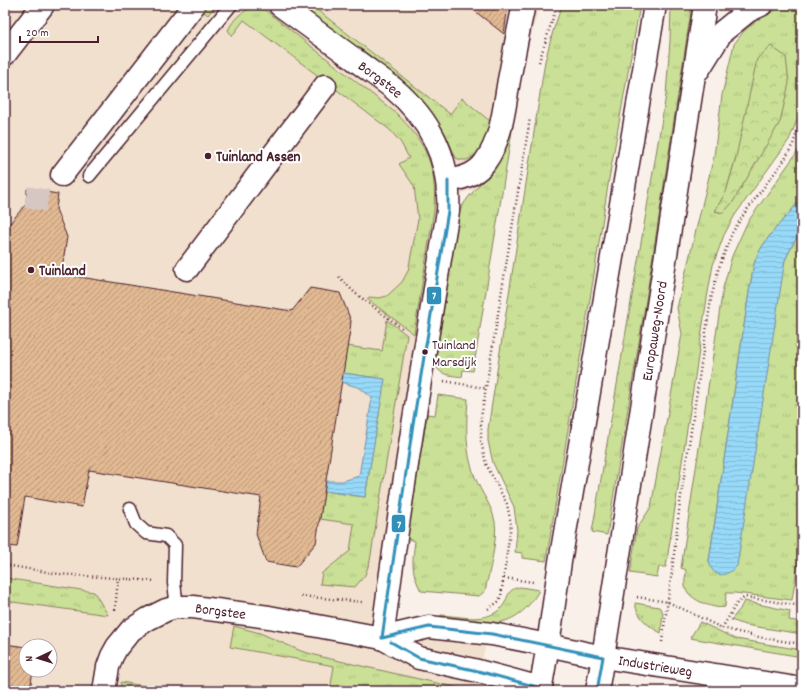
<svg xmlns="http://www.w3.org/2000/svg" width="807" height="696" font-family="Dekko,sans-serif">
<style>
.built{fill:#f2e0cf;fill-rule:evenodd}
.grass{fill:url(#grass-tufts);stroke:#8a8060;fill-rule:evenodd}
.forest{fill:url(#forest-crowns);stroke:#8a8060}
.water{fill:url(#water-rules);stroke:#788fa6}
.building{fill:url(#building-hatch);stroke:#4a1f2b}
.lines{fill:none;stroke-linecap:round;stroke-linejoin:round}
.street-tunnel{stroke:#d6c7c3;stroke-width:22;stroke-dasharray:22 11;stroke-linecap:butt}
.lane-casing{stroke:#4a1f2b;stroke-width:15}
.street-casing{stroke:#4a1f2b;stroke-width:25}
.secondary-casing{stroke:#4a1f2b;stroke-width:25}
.primary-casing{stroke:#4a1f2b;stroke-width:25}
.path{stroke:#4a1f2b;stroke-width:2.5;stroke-dasharray:1 3;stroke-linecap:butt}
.lane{stroke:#fff;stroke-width:12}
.street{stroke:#fff;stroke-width:22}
.secondary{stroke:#fff;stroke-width:22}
.primary{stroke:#fff;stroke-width:22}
.bus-1-casing{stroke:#fff;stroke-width:6}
.bus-1{stroke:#3090ba;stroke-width:3}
.poi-dot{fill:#4a1f2b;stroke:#fff;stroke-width:1.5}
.labels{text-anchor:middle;stroke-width:4;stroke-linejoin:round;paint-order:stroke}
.bus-label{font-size:14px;fill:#4a1f2b;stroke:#fff;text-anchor:start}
.street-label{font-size:15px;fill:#4a1f2b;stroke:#fff}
.poi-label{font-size:15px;font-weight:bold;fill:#4a1f2b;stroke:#fff;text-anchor:start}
.line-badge{stroke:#fff;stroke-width:1.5}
.badge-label{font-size:11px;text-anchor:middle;font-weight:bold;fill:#fff}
</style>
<defs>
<pattern id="grass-tufts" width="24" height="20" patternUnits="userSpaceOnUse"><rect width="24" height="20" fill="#c9e096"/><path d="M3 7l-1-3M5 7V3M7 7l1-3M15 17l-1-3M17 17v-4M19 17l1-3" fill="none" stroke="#aec081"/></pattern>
<pattern id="forest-crowns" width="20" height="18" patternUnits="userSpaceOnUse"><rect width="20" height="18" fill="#c9e096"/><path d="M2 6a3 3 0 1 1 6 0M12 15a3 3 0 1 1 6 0" fill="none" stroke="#aec081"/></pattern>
<pattern id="water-rules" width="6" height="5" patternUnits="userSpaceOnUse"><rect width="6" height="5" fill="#96d9f8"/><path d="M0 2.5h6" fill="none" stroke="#83bad5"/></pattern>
<pattern id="building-hatch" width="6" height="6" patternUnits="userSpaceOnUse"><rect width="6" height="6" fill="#e1b992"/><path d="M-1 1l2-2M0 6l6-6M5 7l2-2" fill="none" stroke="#b89677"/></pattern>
</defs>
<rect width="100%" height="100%" fill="#f9f1e9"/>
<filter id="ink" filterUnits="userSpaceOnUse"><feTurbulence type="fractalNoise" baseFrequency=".025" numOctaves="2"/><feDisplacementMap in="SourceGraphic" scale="8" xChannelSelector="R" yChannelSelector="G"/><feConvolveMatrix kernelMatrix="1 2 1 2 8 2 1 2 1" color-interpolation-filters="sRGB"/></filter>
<g filter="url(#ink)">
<path class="built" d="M5,5H540L521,71L503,180L439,201L375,630L487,641L474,691H5ZM26,646H50V670H26Z"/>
<path class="grass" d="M201,5H216L208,15L198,8Z
M298,5H311L450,114L462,98L491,122L483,147L474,156L467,160H461L456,158L445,133L423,103Z
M562,5H640L609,179L593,281L546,561L522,558V553L515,552L517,530L514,507L493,463L488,441V429L545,61L553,31Z
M671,5H692L645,306L607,535L592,532L666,95L670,41Z
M785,5H802V105L796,123L789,140L735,215L724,235L713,265L707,298L666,567H659L657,577L630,573L637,528L651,507L682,334L677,308L714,156L722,95L734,44L744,31L757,20ZM736,157L723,213L715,211L726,192Z
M252,8L265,10L396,113C427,144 437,166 434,210L414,334L367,299L369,297L379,298L387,296L402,282L408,271L418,219L414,186L399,164L409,158L401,143L390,130L244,20L232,36L228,30C234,19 240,12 252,8Z
M525,51L473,371L463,370L462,377C451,375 438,376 435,363L459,213C465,197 481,185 491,171Z
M802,145V198C786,218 762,239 754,264C752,273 751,283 749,292L709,561L785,260L794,242L802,232V538L792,600L735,593H726L725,607C715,610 690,600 686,589C683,584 686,576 686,570L681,568L723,288L732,256L747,223Z
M387,320L407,335L370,561L365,575L355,587L320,584L322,573L350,551L354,524L320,519L324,491L365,497L384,379L343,373L347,346L382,351Z
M438,395L468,399C466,426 465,452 475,477C481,493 492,505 495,522C498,539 489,573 485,591L479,596L421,591C411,571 412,563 415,541L407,539L427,414L435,415Z
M5,578L94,592L108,615L5,601Z
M520,587L539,590C530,608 512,624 490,623C483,623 475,622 468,621C459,620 449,619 440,617L441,615C461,616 487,624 502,607C510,597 505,590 520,587Z
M744,601L790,611L789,620L802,622V634L745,625L731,620L740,609Z
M635,603L659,607L663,612L661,633C649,627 637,617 635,603Z
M700,622L736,639L802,650V657L690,638Z
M234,626L260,633L301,651L322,657L472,691H330L334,666L230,647Z
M121,682L144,686L143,691H120Z"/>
<path class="forest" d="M771,46L786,57L789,83L780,122L733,202L723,213L715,211L726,192L736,157L757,59Z"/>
<path class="water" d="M802,198V232L794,242L785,260L737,566C726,577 713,580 709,561L749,292C751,283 752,273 754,264C762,239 786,218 802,198Z
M343,373L385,379L365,497L324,491L326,481H343L359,476L372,398L360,388L341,382Z"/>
<path class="building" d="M467,5H508L504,34Z
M27,189L58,194L56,209L67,237L61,274L292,311L310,288L340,293L351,321L350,330L316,543L296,567L266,562L256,534L261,497L89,470L82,507L25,497L17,547L5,546V229L26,204Z
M5,644L26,647V670H33L30,690L5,691Z"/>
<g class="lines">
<path class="street-tunnel" d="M26,197L57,202"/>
<defs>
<path id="lane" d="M89,176L231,5
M130,509L136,524L146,533L166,536L175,545L174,583L177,607"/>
<g id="street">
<path id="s1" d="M280,5C305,23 329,41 354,59C367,69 380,78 393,88C431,120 451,161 448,211C424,353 401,495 382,638"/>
<path d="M5,54L43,5"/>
<path d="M62,175L194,5"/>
<path d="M448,181C461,179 477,174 485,162C502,139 504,108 509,80C514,55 518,30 524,5"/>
<path d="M187,269L325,86"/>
<path d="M382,638L429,627L492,634L548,645"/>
<path id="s2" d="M104,691L108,667L112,656L117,647L131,630L148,619L166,610L177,607H193L269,617L382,638L419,658L478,671L541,688"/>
</g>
<g id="secondary">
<path d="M699,69L722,32L748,11L761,5"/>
<path d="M548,645L560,562L655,5"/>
<path id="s3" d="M603,657L705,5"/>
</g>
<g id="primary">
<path id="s4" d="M540,691L548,645L603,657L802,689"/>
<path d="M597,691L603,657"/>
</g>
</defs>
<use href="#lane" class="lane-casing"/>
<use href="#street" class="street-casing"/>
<use href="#secondary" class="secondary-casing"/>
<use href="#primary" class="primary-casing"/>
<path class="path" d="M539,62L557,5
M339,277L355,293L403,329
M444,381L485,388
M5,565L59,574L155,581
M504,578L533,582
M301,596L362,602
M637,597L668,602L722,628L763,638L802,644
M488,609L498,602L501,596L511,524L507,504L486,464L481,441V418L530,118
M115,610L118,579
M722,628L737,603L745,597L802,606
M662,642L672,571L680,503L711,299L718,270L732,233L746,211L785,159L793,144L802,118"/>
<use href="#lane" class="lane"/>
<use href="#street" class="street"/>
<use href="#secondary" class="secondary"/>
<use href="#primary" class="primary"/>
<defs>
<path id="bus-1" d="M382,638L413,424L448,211V181
M382,638L429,627L492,634L603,657L597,691
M391,642L419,658L478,671L541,688L540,691"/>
</defs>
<use href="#bus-1" class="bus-1-casing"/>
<use href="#bus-1" class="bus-1"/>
</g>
</g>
<g class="poi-dot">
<circle cx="208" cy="156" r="4"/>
<circle cx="31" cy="270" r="4"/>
<circle cx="425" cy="352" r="3.5"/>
</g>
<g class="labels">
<g class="bus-label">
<text x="432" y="349">Tuinland<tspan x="432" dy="17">Marsdijk</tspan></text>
</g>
<g class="street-label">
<text dy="5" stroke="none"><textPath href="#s1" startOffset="125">Borgstee</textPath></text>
<text dy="5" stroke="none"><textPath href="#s3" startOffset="330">Europaweg-Noord</textPath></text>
<text dy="5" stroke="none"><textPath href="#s2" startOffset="164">Borgstee</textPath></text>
<text dy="5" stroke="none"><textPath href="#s4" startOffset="156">Industrieweg</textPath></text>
</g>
<g class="poi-label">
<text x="216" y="161">Tuinland Assen</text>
<text x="39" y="275">Tuinland</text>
</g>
</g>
<g class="line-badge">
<rect x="426" y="286" width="16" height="19" rx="4" fill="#3090ba"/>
<rect x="391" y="514" width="15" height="19" rx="4" fill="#3090ba"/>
</g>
<g class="badge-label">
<text x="434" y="299">7</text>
<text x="399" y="528">7</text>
</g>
<rect width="807" height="696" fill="none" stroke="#fff" stroke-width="20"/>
<rect x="10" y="10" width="787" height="676" fill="none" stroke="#4a1f2b" stroke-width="1.5" filter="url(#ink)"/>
<g transform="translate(38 658) rotate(266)"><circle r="19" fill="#ffffff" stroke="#b7a5aa"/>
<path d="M0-3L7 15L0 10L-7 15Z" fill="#4a1f2b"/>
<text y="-6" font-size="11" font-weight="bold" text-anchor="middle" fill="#4a1f2b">N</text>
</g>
<path d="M20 36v6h78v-6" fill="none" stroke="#4a1f2b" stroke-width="2"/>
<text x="26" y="36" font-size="12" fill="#4a1f2b" stroke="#ffffff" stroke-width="3" paint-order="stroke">20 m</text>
</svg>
